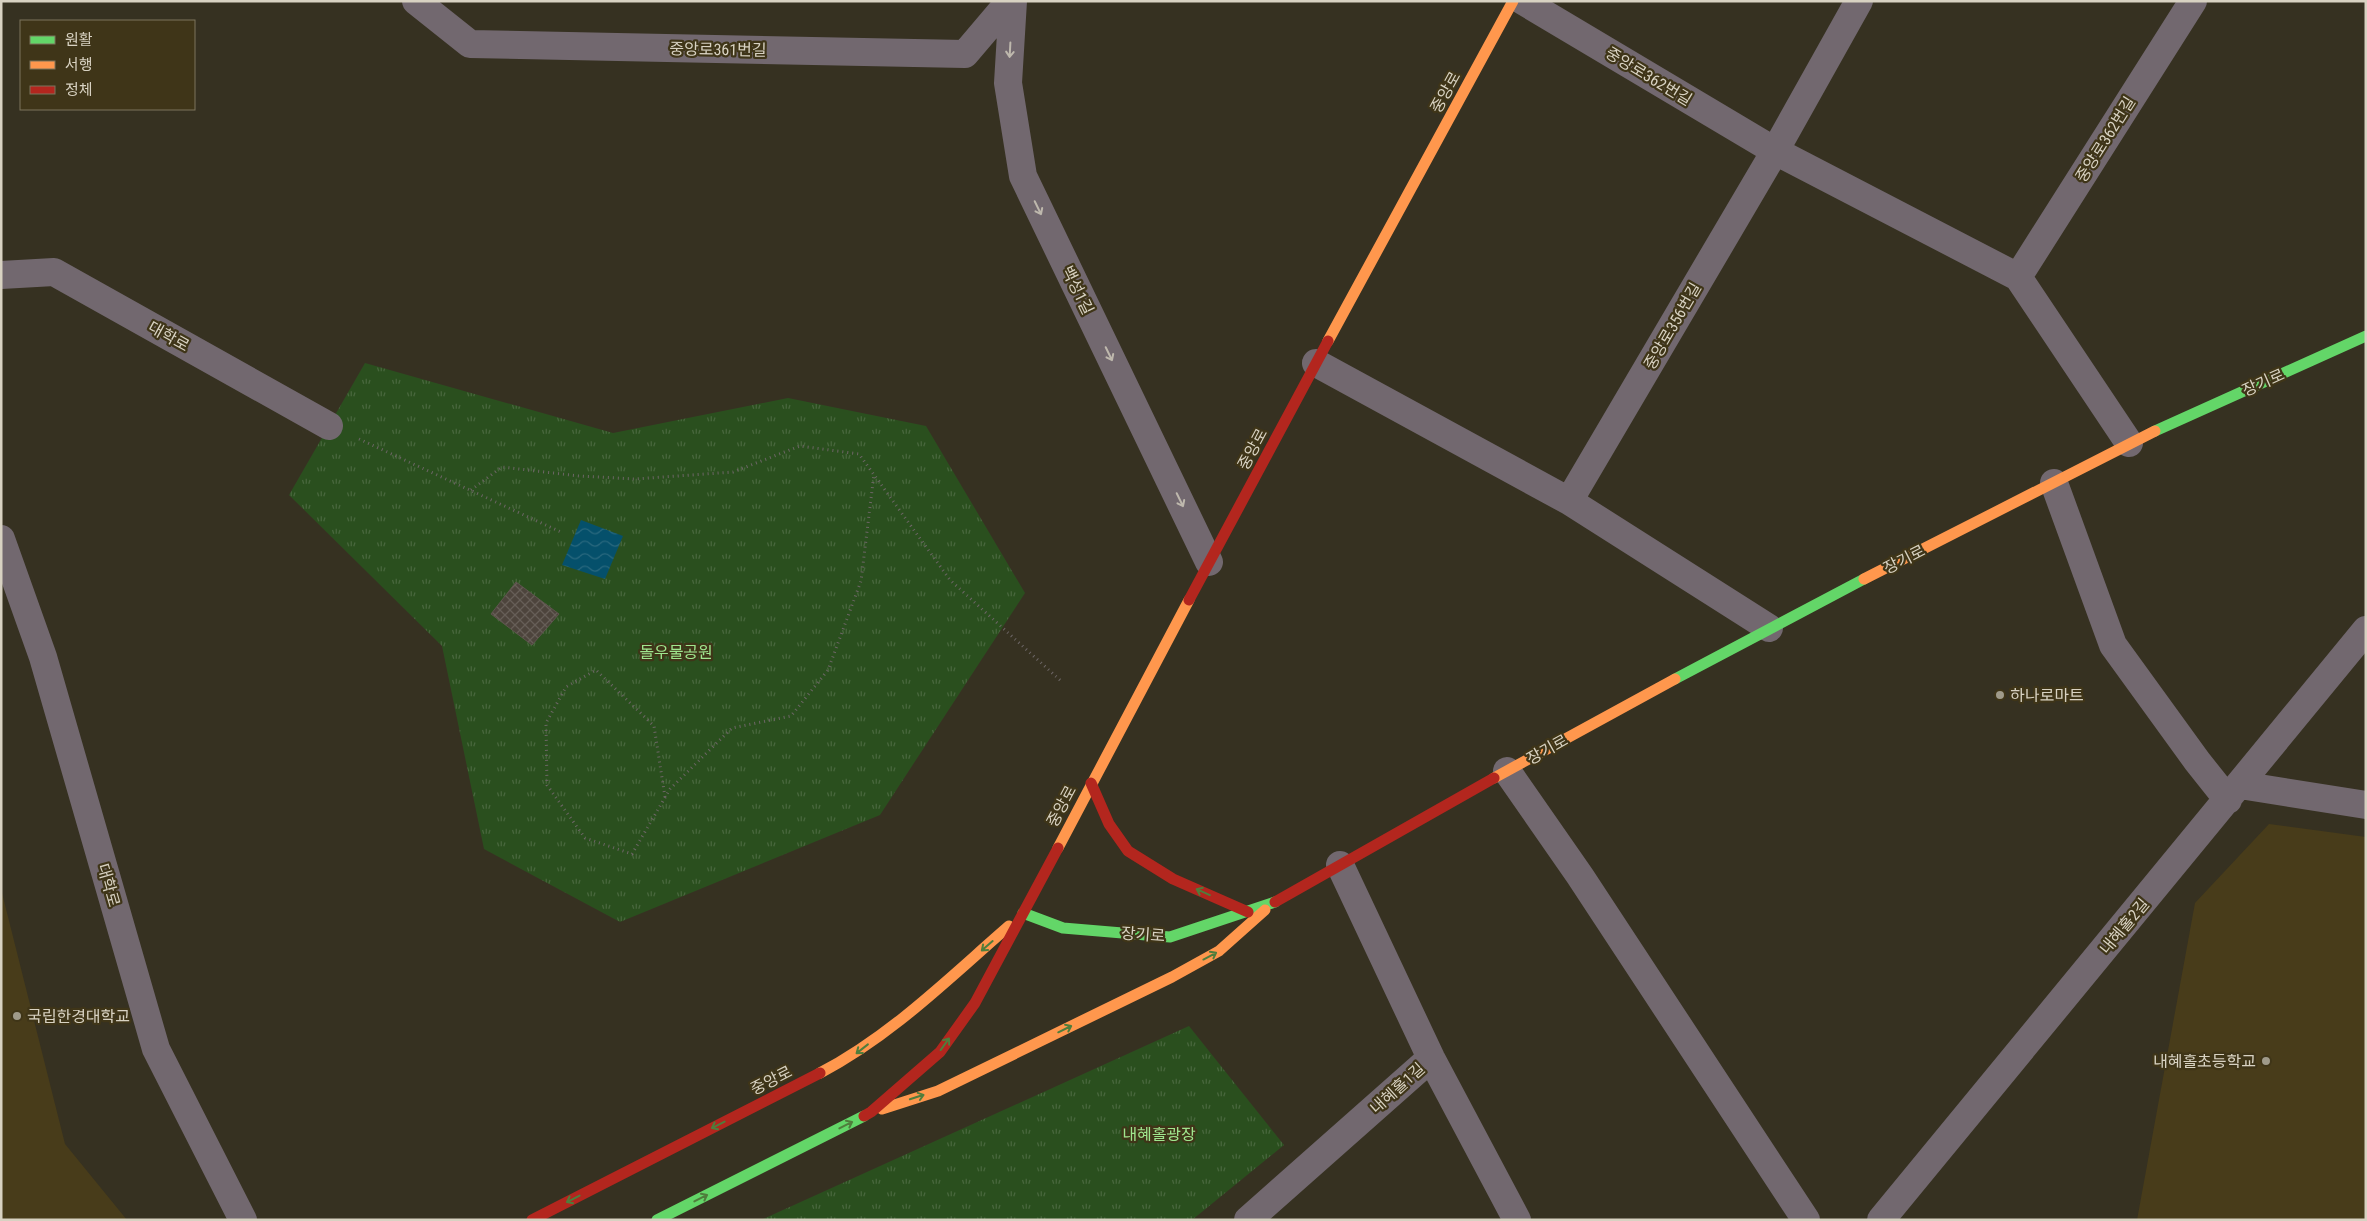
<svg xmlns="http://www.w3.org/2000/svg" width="2367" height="1221" font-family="'Roboto Condensed','Noto Sans KR',sans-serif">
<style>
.built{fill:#483c1a}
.park{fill:url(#park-tufts)}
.water{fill:url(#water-waves)}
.building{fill:url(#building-cross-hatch);stroke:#5e554e}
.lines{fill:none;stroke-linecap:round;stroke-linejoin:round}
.path{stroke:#6d6666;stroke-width:3;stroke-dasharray:1 4;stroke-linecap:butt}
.street{stroke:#72686f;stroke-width:28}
.fast{stroke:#63d668;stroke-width:11}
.slow{stroke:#ff974d;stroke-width:11}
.jam{stroke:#b3261e;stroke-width:11}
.oneway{stroke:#beb8ad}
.oneway2{stroke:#4f7d3c}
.poi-dot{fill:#9f9a8a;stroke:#3f3518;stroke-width:2}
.labels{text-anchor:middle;stroke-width:4.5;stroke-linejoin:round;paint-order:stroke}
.street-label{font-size:16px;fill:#d8d2c2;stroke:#3f3518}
.park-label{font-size:16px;fill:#9fe68e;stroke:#3f3518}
.poi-label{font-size:16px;fill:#d8d2c2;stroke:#3f3518;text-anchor:start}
</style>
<defs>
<pattern id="park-tufts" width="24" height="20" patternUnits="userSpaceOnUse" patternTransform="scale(1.25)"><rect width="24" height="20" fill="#2a4f1e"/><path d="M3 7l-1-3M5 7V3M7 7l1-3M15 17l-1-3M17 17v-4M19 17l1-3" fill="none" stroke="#48673d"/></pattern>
<pattern id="water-waves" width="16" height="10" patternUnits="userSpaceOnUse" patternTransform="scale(1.25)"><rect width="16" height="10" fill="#05506b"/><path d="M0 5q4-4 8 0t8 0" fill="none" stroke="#29687e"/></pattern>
<pattern id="building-cross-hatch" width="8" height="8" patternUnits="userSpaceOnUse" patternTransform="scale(1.25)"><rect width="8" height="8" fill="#4d443c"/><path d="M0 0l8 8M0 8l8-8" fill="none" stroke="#665e57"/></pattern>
</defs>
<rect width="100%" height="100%" fill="#363121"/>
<path class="built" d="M2269,824L2366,837V1220H2137L2195,903Z
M1,889L65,1144L127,1220H1Z"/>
<path class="park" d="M365,363L613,433L788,398L926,426L1025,593L880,815L620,922L484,849L442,646L289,495Z
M1189,1026L1284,1145L1192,1220H761Z"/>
<path class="water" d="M581,520L623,536L605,579L562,565Z"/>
<path class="building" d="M516,582L559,614L532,645L491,614Z"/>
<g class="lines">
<path class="path" d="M359,439L563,533
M471,490L502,467L579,476L635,479L733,472L800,446L859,454L950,580L1061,681
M665,797L654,726L596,670L566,687L546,723L547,785L585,838L632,854L670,789L732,728L791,716L828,670L861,581L874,474"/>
<path class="street" d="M416,1L470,44L965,54L1010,1
M1013,1L1008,83L1023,176L1209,562
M1523,1L1775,151L2018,277L2129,443
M1,275L54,272L329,426
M2018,277L2193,1
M1316,363L1569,501L1769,628
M2054,483L2113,645L2197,761L2228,800
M1569,501L1775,151L1859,1
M1,539L43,657L156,1049L243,1220
M1507,771L1580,876L1806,1220
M2240,785L2366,805
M1340,865L1431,1058L1517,1220
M1248,1220L1431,1058
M1881,1220L2366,630"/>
<path class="fast" d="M2155,431L2366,336
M1675,679L1864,579
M1023,913L1063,928L1170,937L1275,902
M657,1220L864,1116"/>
<path class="slow" d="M1328,341L1513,1
M1864,579L2155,431
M1494,778L1675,679
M1058,848L1189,600
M820,1073C891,1036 949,978 1009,926
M882,1109L938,1091L1172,977L1219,951L1265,910"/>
<path class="jam" d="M1189,600L1328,341
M1091,783L1109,824L1128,851L1173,879L1248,912
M1275,902L1494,778
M864,1116L871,1112L940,1052L975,1003L1058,848
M532,1220L820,1073"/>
</g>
<defs><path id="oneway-shaft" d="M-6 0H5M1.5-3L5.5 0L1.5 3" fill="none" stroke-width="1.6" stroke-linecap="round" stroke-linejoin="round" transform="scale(1.25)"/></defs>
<g class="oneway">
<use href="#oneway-shaft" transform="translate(1010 50) rotate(93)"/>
<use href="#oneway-shaft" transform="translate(1038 208) rotate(64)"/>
<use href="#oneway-shaft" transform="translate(1109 354) rotate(64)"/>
<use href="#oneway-shaft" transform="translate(1180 500) rotate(64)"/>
</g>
<g class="oneway2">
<use href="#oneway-shaft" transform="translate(1203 892) rotate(-156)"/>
<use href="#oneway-shaft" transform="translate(987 946) rotate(139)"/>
<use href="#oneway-shaft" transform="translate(1210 956) rotate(-28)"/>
<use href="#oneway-shaft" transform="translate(1065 1029) rotate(-26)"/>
<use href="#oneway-shaft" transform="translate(945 1044) rotate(-54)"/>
<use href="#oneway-shaft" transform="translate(862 1049) rotate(142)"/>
<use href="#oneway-shaft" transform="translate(917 1097) rotate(-18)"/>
<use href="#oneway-shaft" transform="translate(718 1125) rotate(153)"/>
<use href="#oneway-shaft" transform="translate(846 1125) rotate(-27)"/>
<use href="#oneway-shaft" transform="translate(701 1198) rotate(-27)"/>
<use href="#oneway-shaft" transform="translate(573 1199) rotate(153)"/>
</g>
<g class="poi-dot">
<circle cx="2000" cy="695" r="5"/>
<circle cx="17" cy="1016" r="5"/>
<circle cx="2266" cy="1061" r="5"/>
</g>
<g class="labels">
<g class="street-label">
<text transform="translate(718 49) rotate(1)" y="6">중앙로361번길</text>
<text transform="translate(1649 76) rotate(31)" y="6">중앙로362번길</text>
<text transform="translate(1445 92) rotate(-61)" y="6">중앙로</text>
<text transform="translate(2105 139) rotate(-58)" y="6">중앙로362번길</text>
<text transform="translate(1078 290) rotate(64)" y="6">백성1길</text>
<text transform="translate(1672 326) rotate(-60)" y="6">중앙로356번길</text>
<text transform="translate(169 336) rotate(29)" y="6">대학로</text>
<text transform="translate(2263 382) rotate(-24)" y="6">장기로</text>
<text transform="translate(1252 449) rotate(-62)" y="6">중앙로</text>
<text transform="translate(1904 559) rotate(-27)" y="6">장기로</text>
<text transform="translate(1547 749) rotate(-29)" y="6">장기로</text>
<text transform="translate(1061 806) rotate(-62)" y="6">중앙로</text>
<text transform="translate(109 885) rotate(74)" y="6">대학로</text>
<text transform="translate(2124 926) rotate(-50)" y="6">내혜홀2길</text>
<text transform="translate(1143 934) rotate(4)" y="6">장기로</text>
<text transform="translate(771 1080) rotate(-27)" y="6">중앙로</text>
<text transform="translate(1397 1088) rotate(-42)" y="6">내혜홀1길</text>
</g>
<g class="park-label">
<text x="676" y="658">돌우물공원</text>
<text x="1159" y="1140">내혜홀광장</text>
</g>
<g class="poi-label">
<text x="2010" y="701">하나로마트</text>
<text x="27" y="1022">국립한경대학교</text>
<text x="2256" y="1067" text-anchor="end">내혜홀초등학교</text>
</g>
</g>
<rect width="2367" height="1221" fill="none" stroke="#d8d2c2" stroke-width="5"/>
<rect x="20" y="20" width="175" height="90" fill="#3f3518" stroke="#7c745c"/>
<rect x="30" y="36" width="25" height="8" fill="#63d668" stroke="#7c745c"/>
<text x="65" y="45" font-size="15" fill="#d8d2c2">원활</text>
<rect x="30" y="61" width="25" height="8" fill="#ff974d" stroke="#7c745c"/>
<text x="65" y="70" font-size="15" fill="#d8d2c2">서행</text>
<rect x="30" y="86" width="25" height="8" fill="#b3261e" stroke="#7c745c"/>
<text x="65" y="95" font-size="15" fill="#d8d2c2">정체</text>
</svg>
